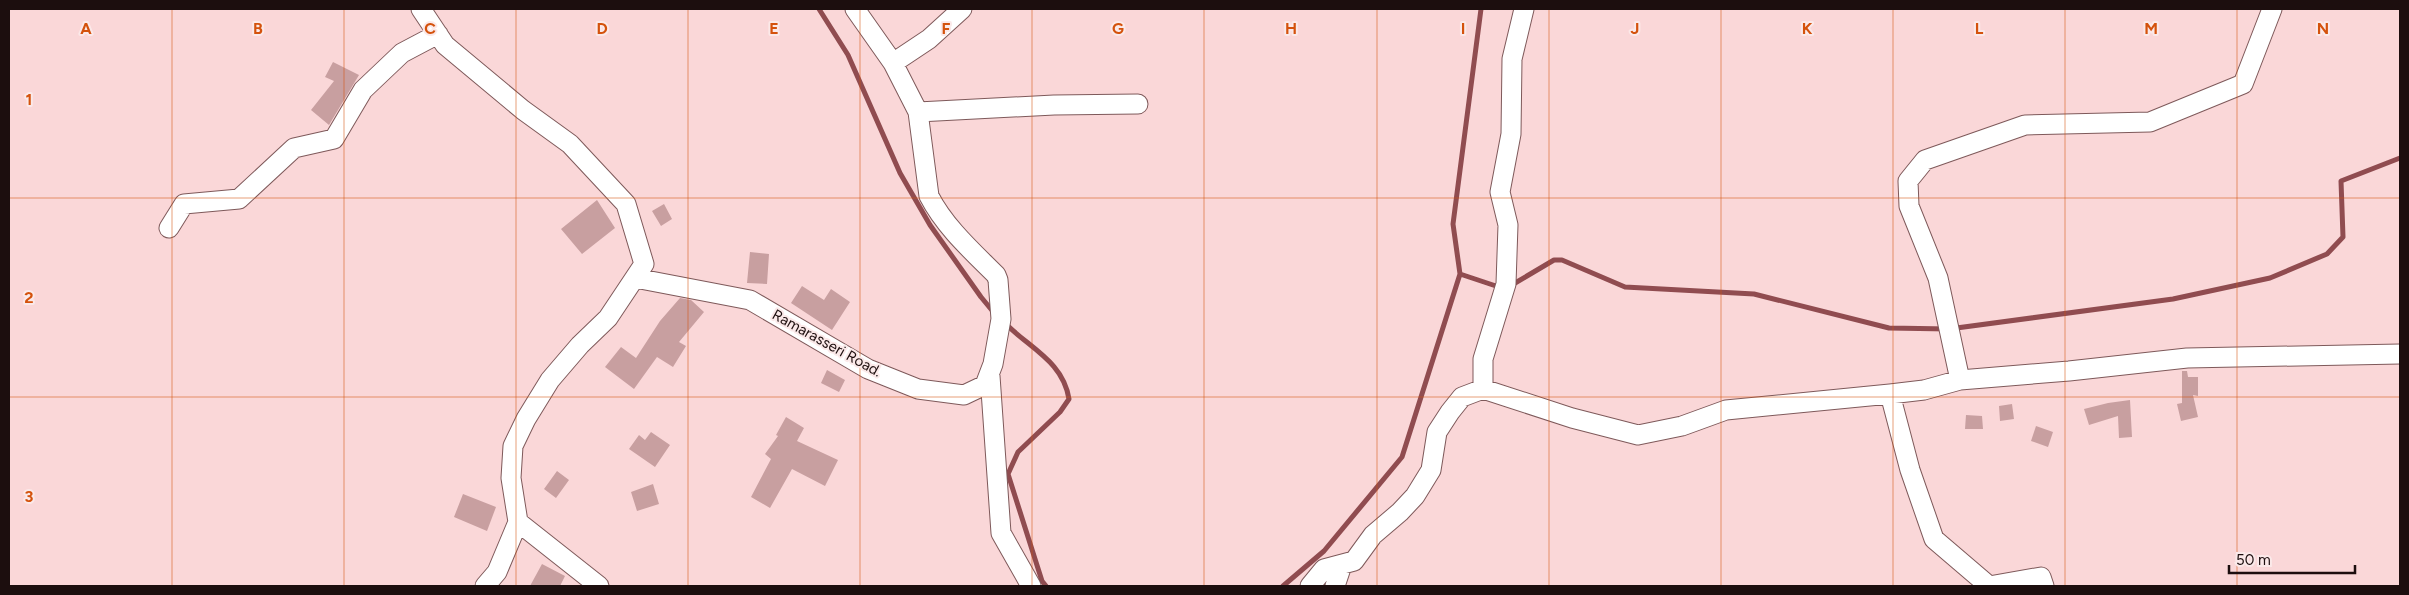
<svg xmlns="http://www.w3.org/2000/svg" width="2409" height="595" font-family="Figtree,sans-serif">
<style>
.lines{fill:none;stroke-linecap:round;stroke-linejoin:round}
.stream{stroke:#904c50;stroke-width:5}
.building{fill:#c89fa0}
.street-casing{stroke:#7e595a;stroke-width:21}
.street{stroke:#fff;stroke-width:19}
.grid{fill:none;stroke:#d4520c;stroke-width:1;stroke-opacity:0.55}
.labels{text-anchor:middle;stroke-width:4;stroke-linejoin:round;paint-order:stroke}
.street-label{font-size:15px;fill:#1c0e0e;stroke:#fbe9e9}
.grid-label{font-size:16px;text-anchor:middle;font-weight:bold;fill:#d4520c;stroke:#fbe9e9;stroke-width:4;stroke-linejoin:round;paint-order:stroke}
</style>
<rect width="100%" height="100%" fill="#fad7d8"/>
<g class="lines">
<path class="stream" d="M819,9L848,55L900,173L930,225L981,297L995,314
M1460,274L1502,288
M1510,286L1554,260H1562L1625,287L1754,294L1889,328L1949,329L2173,299L2270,278L2327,254L2343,237L2341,181L2400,158
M1005,323C1029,348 1063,361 1069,399L1060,412L1018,452L1008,474L1042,581L1046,586
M1283,586L1324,551L1402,457L1460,274L1453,224L1481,9"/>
</g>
<path class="building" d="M333,62L359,75L329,125L311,110L334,81L325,77Z
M597,200L615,228L582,254L561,229Z
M664,204L672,219L661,226L652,211Z
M750,252L769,254L767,284L747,283Z
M802,286L824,300L831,289L850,302L832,330L791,303Z
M680,298L691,300L704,312L679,342L686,346L673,367L657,357L634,389L605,367L621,347L636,358L660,321Z
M827,370L845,380L839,392L821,383Z
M2182,371H2187L2188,377H2198V396L2193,395L2198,417L2181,421L2177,404L2182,403Z
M2130,400L2132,437L2119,438L2118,416L2089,425L2084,409L2108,403Z
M2012,404L2014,419L2000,421L1999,406Z
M1966,415L1982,416L1983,429H1965Z
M786,417L804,428L797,441L838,460L825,486L792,469L770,508L751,497L771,459L765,454L778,436L776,435Z
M2036,426L2053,432L2048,447L2031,441Z
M651,432L670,445L655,467L629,449L639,435L645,440Z
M557,471L569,480L556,498L544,489Z
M653,484L659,504L637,511L631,492Z
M463,494L496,507L487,531L454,517Z
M542,564L565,576L560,586H530Z"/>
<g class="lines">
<defs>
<path id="street" d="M421,9L445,45L523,110L570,144L626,204L644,264L608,318L580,345L550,380L526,419L513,446L511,478L518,522L497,572L485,586
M2272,9L2243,84L2150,122L2025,125L1925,160L1908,181L1909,206L1938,278L1960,380L2069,371L2187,358L2400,354
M893,63L929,39L962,9
M918,112L1054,105L1138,104
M169,228L184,204L239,199L294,148L334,139L363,90L402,53L438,34
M635,278L750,300L868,369L918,389L964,395L985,385L993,364L1001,319L998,280L996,275C972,251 945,227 929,196L918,112L893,63L855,9
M990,376L1001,533L1031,586
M1483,389L1572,418L1638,435L1682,426L1726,410L1890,394L1924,390L1960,380
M1483,389V359L1506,284L1508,225L1500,192L1511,134L1512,59L1524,9
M1890,394L1910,470L1934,539L1989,586L2041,577L2044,586
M518,522L599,586
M1310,586L1324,569L1354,561L1373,535L1400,512L1415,496L1431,470L1437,432L1450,412L1462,397L1483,389
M1335,586L1342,565"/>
</defs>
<use href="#street" class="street-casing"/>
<use href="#street" class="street"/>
</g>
<path class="grid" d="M172,9V586M344,9V586M516,9V586M688,9V586M860,9V586M1032,9V586M1204,9V586M1377,9V586M1549,9V586M1721,9V586M1893,9V586M2065,9V586M2237,9V586M9,198H2400M9,397H2400"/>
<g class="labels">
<g class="street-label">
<text transform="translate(827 343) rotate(29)" y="5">Ramarasseri Road.</text>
</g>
</g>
<g class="grid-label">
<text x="86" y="34">A</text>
<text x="258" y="34">B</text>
<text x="430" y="34">C</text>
<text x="602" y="34">D</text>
<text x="774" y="34">E</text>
<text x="946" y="34">F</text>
<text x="1118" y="34">G</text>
<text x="1291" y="34">H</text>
<text x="1463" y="34">I</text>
<text x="1635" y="34">J</text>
<text x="1807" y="34">K</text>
<text x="1979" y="34">L</text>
<text x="2151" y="34">M</text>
<text x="2323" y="34">N</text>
<text x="29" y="105">1</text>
<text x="29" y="303">2</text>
<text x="29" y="502">3</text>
</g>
<rect width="2409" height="595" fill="none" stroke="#1c0e0e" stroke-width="20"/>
<path d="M2229 565v8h126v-8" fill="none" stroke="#1c0e0e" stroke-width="2.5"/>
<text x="2236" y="565" font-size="15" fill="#1c0e0e" stroke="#fbe9e9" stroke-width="4" paint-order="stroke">50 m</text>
</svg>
